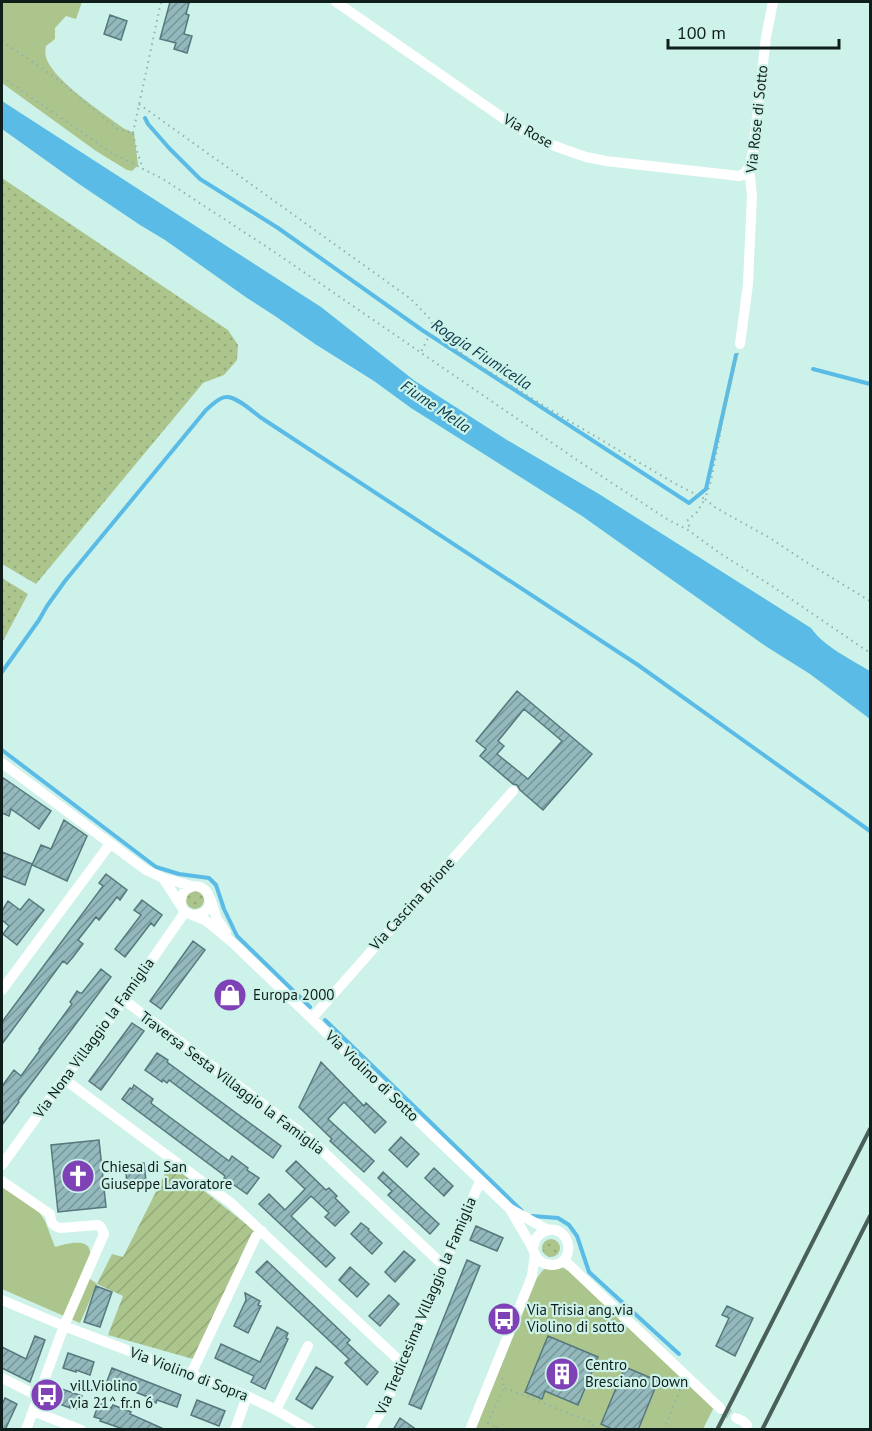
<svg xmlns="http://www.w3.org/2000/svg" width="872" height="1431" font-family="'PT Sans',sans-serif">
<style>
.grass{fill:url(#grass-dots)}
.park{fill:#acc58d}
.garden{fill:url(#garden-furrows)}
.water{fill:#5abce6}
.lines{fill:none;stroke-linecap:round;stroke-linejoin:round}
.stream{stroke:#5abce6;stroke-width:4}
.building{fill:url(#building-hatch);stroke:#55797c;stroke-width:1.5;fill-rule:evenodd}
.street-tunnel{stroke:#b1d2ca;stroke-width:10;stroke-dasharray:10 5;stroke-linecap:butt}
.path{stroke:#93b0a9;stroke-width:2;stroke-dasharray:1.5 4.5;stroke-linecap:butt}
.street{stroke:#fff;stroke-width:10}
.rail{stroke:#4a5f5a;stroke-width:4}
.labels{text-anchor:middle;stroke-width:4.5;stroke-linejoin:round;paint-order:stroke}
.street-label{font-size:15px;fill:#101e1b;stroke:#cdf2e9}
.poi-label{font-size:15px;fill:#101e1b;stroke:#cdf2e9;text-anchor:start}
.water-label{font-size:16px;font-style:italic;fill:#0c394b;stroke:#cdf2e9}
</style>
<defs>
<pattern id="grass-dots" width="8" height="8" patternUnits="userSpaceOnUse" patternTransform="scale(1.5)"><rect width="8" height="8" fill="#acc58d"/><path d="M2 2h.1M6 6h.1" fill="none" stroke="#93a979" stroke-width="1.8" stroke-linecap="round"/></pattern>
<pattern id="garden-furrows" width="10" height="10" patternUnits="userSpaceOnUse" patternTransform="scale(1.5)"><rect width="10" height="10" fill="#acc58d"/><path d="M-1 1l2-2M0 10L10 0M9 11l2-2" fill="none" stroke="#93a979"/></pattern>
<pattern id="building-hatch" width="6" height="6" patternUnits="userSpaceOnUse" patternTransform="scale(1.5)"><rect width="6" height="6" fill="#94b9bd"/><path d="M-1 1l2-2M0 6l6-6M5 7l2-2" fill="none" stroke="#779699"/></pattern>
</defs>
<rect width="100%" height="100%" fill="#cdf2e9"/>
<path class="grass" d="M2,178L228,330L238,345L237,360L224,375L203,383L36,584L2,564Z
M2,578L28,594L2,643Z
M186 900a9 9 0 1 1 18 0a9 9 0 1 1-18 0Z
M542 1248a9 9 0 1 1 18 0a9 9 0 1 1-18 0Z"/>
<path class="park" d="M2,2H82L76,19L66,16L55,28V39L46,46C45,51 45,55 47,60C56,82 103,113 123,128L134,133L138,165L132,171L127,170L96,151L2,83Z
M4,1185L39,1212L45,1221L55,1247C65,1244 92,1236 90,1255C90,1262 87,1269 85,1275L97,1284L80,1323L2,1289V1188Z
M549,1267H561L569,1271L714,1407L703,1429L475,1430L537,1278L543,1270Z"/>
<path class="garden" d="M170,1164L255,1231L193,1359L108,1335L123,1296L97,1284L112,1254L123,1257Z"/>
<path class="water" d="M2,101L321,307L415,381L507,440L599,494L811,628C823,646 852,660 870,671V719L810,674L767,647L582,516L411,408L374,381L315,344L275,316L247,298L165,240L140,225L79,184L2,129Z"/>
<g class="lines">
<path class="stream" d="M145,118L148,124L169,148L200,179L278,228L422,330L689,503L706,489L736,355
M813,369L870,384
M2,672L39,620L47,606L65,581L206,410C211,406 219,397 226,397C236,396 252,411 260,417L638,665L870,831
M2,750L156,867L179,874L209,878L216,885L224,909L237,936L310,1007
M325,1020L522,1211
M532,1216L558,1218L569,1225L577,1236L589,1272L679,1354"/>
</g>
<path class="building" d="M170,2H184L189,3L186,14L189,15L184,34L192,36L187,53L174,49L176,43L160,39Z
M110,15L127,21L121,40L104,34Z
M517,691L592,754L543,810L520,790L517,785L513,784L480,756L486,749L476,741ZM524,709L562,741L528,779L497,754L504,746L498,741Z
M2,777L51,811L39,829L11,809L9,816L2,813Z
M64,820L87,836L67,881L32,865L41,845L51,849Z
M2,852L32,864L25,885L2,876Z
M106,874L127,890L120,900L117,897L99,920L96,917L78,940L83,944L73,957L67,964L63,961L2,1044V1022L103,886L99,883Z
M29,899L44,910L17,945L3,934L9,926L2,920V911L8,901L20,910Z
M142,900L162,915L154,926L151,923L125,957L115,949L141,915L134,910Z
M193,941L205,950L161,1009L150,1001Z
M101,969L111,977L18,1101L19,1102L2,1125V1086L14,1070L21,1076L40,1050L39,1049L72,1004L70,1002L77,991L80,993H82Z
M231,981L244,995L231,1008L216,993L223,985L225,987Z
M132,1023L144,1031L101,1090L89,1081Z
M157,1053L168,1060L167,1062L281,1146L273,1158L169,1080L167,1083L163,1080L162,1082L145,1070Z
M321,1062L364,1106L366,1103L386,1122L375,1133L344,1102L328,1119L374,1161L364,1172L330,1141L332,1139L299,1107Z
M134,1085L153,1099L151,1103L152,1104L229,1161L232,1156L248,1168L247,1170L259,1178L247,1194L224,1178L225,1176L122,1099L130,1088L132,1089Z
M401,1137L419,1154L407,1167L389,1150Z
M99,1140L106,1207L58,1212L51,1145Z
M296,1161L326,1190L329,1188L337,1196L335,1198L349,1212L335,1226L325,1217L329,1213L311,1196L291,1216L335,1258L326,1267L259,1204L269,1194L285,1210L305,1189L286,1171Z
M144,1163L146,1181L127,1183L125,1165Z
M434,1168L453,1186L444,1196L425,1178Z
M383,1172L439,1224L430,1234L388,1195L392,1191L378,1178Z
M361,1223L369,1229L368,1230L382,1243L372,1254L351,1234Z
M476,1226L503,1238L497,1251L470,1240Z
M404,1251L415,1260L395,1282L385,1272Z
M467,1260L480,1266L421,1409L409,1404Z
M267,1261L350,1340L347,1343L378,1372L367,1385L345,1363L349,1359L256,1272Z
M350,1267L369,1284L357,1297L339,1280Z
M96,1286L112,1292L100,1327L84,1322Z
M245,1293L260,1301L258,1305L261,1306L248,1333L234,1326L246,1300Z
M389,1295L399,1304L380,1326L369,1316Z
M727,1306L753,1318L735,1356L716,1346L729,1318L722,1315Z
M277,1327L288,1333L286,1338L288,1339L265,1389L251,1382L254,1376L215,1358L221,1344L260,1362Z
M35,1336L45,1340L30,1382L2,1368V1347L26,1359Z
M548,1336L598,1357L578,1405L545,1391L542,1399L525,1392Z
M68,1353L94,1362L90,1375L76,1370V1372L63,1368Z
M316,1367L333,1377L312,1409L296,1399Z
M625,1367L658,1381L638,1430H614L601,1424Z
M112,1368L181,1395L177,1407L157,1400L156,1403L147,1399L148,1397L107,1381Z
M56,1387L82,1396L77,1409L70,1406V1408L57,1403L58,1401L52,1399Z
M5,1398L17,1404L5,1430H2V1405Z
M197,1400L225,1411L219,1426L191,1415Z
M99,1403L111,1408L113,1405L131,1412L130,1414L166,1430H126L100,1421L101,1419L94,1417Z
M400,1418L417,1430H393Z"/>
<g class="lines">
<path class="street-tunnel" d="M721,1409L736,1418"/>
<path class="path" d="M2,41L60,81L111,124L120,130L133,133L136,148L143,169L163,179L273,251L580,462L667,519L688,530L721,554L772,586L870,653
M2,77L112,153L143,169
M139,104L411,299L431,320L433,328L421,352
M133,133L161,2
M433,322L444,340L469,359L549,409L674,483L705,499L697,512L687,521L690,528L688,530
M738,353L727,398L711,481L705,499L716,508L770,538L806,562L870,601
M505,1388L593,1423L591,1429L592,1430
M494,1426L488,1423L504,1387L502,1378
M492,1430L494,1426L503,1430
M664,1430L682,1385"/>
<path class="street" d="M336,2L513,125L539,140L563,149L586,157L606,161L739,176L744,174L749,167
M740,344L748,284L752,196L749,167L753,152L766,37L773,2
M2,763L146,870L163,878L192,886
M163,878L185,912L205,920L233,943L510,1209L548,1230
M210,898L217,919L226,933
M181,904C181,897 182,891 189,888C209,878 221,914 194,915
M2,990L110,844
M124,1000L312,1141L444,1266
M312,1018L513,791
M64,1079L231,1203L403,1364
M2,1165L64,1079L124,1000L185,912
M2,1181L50,1214C51,1222 52,1226 60,1228L98,1225L101,1227L104,1234L64,1326L26,1430
M510,1209C517,1221 524,1233 531,1245C534,1251 535,1257 540,1261C544,1264 549,1265 553,1265C579,1262 569,1222 545,1231C537,1234 534,1241 533,1249
M564,1260L721,1409
M2,1300L64,1326L247,1396L276,1410L310,1430
M191,1374L256,1236L262,1231
M2,1378L38,1396
M276,1410L308,1346
M33,1411L81,1430
M736,1418L743,1421L747,1425
M235,1430L247,1396
M370,1430L385,1406L480,1181
M470,1430L532,1276L535,1254"/>
<path class="rail" d="M717,1430L870,1129
M762,1430L870,1216"/>
</g>
<defs>
<symbol id="shop-disc" viewBox="-11 -11 22 22"><circle r="9.5" fill="#7f41b6" stroke="#cdf2e9"/><path d="M-5-2.5h2.3a2.7 3.5 0 0 1 5.4 0H5L5.5 6h-11ZM-1.5-2.5h3a1.5 2.3 0 0 0-3 0Z" fill="#fff"/></symbol>
<symbol id="church-disc" viewBox="-11 -11 22 22"><circle r="9.5" fill="#7f41b6" stroke="#cdf2e9"/><path d="M-1.2-6h2.4v3.5h3.3v2.4h-3.3V6h-2.4V-.1h-3.3v-2.4h3.3Z" fill="#fff"/></symbol>
<symbol id="bus-disc" viewBox="-11 -11 22 22"><circle r="9.5" fill="#7f41b6" stroke="#cdf2e9"/><path d="M-5-6H5V4H4V6H2V4H-2V6H-4V4H-5ZM-3.5-4V0h7V-4ZM-3.5 1.2v1.5H-2V1.2ZM2 1.2v1.5H3.5V1.2Z" fill="#fff"/></symbol>
<symbol id="building-disc" viewBox="-11 -11 22 22"><circle r="9.5" fill="#7f41b6" stroke="#cdf2e9"/><path d="M-4-6H4V6H1V3H-1V6H-4ZM-2.5-4.3h1.7v1.8h-1.7ZM.8-4.3h1.7v1.8H.8ZM-2.5-1h1.7V.8h-1.7ZM.8-1h1.7V.8H.8Z" fill="#fff"/></symbol>
</defs>
<g fill-rule="evenodd">
<use href="#shop-disc" x="211" y="976" width="38" height="38"/>
<use href="#church-disc" x="59" y="1157" width="38" height="38"/>
<use href="#bus-disc" x="485" y="1300" width="38" height="38"/>
<use href="#building-disc" x="543" y="1355" width="38" height="38"/>
<use href="#bus-disc" x="28" y="1376" width="38" height="38"/>
</g>
<g class="labels">
<g class="street-label">
<text transform="translate(757 119) rotate(-84)" y="5">Via Rose di Sotto</text>
<text transform="translate(528 131) rotate(29)" y="5">Via Rose</text>
<text transform="translate(412 904) rotate(-48)" y="5">Via Cascina Brione</text>
<text transform="translate(94 1038) rotate(-54)" y="5">Via Nona Villaggio la Famiglia</text>
<text transform="translate(372 1076) rotate(44)" y="5">Via Violino di Sotto</text>
<text transform="translate(232 1083) rotate(37)" y="5">Traversa Sesta Villaggio la Famiglia</text>
<text transform="translate(426 1306) rotate(-67)" y="5">Via Tredicesima Villaggio la Famiglia</text>
<text transform="translate(189 1374) rotate(21)" y="5">Via Violino di Sopra</text>
</g>
<g class="poi-label">
<text x="253" y="1000">Europa 2000</text>
<text x="101" y="1172">Chiesa di San<tspan x="101" dy="17">Giuseppe Lavoratore</tspan></text>
<text x="527" y="1315">Via Trisia ang.via<tspan x="527" dy="17">Violino di sotto</tspan></text>
<text x="585" y="1370">Centro<tspan x="585" dy="17">Bresciano Down</tspan></text>
<text x="70" y="1391">vill.Violino<tspan x="70" dy="17">via 21^ fr.n 6</tspan></text>
</g>
<g class="water-label">
<text transform="translate(482 354) rotate(33)" y="6">Roggia Fiumicella</text>
<text transform="translate(436 406) rotate(34)" y="6">Fiume Mella</text>
</g>
</g>
<rect width="872" height="1431" fill="none" stroke="#101e1b" stroke-width="6"/>
<path d="M668 39v9h171v-9" fill="none" stroke="#101e1b" stroke-width="3"/>
<text x="677" y="39" font-size="18" fill="#101e1b" stroke="#cdf2e9" stroke-width="4.5" paint-order="stroke">100 m</text>
</svg>
